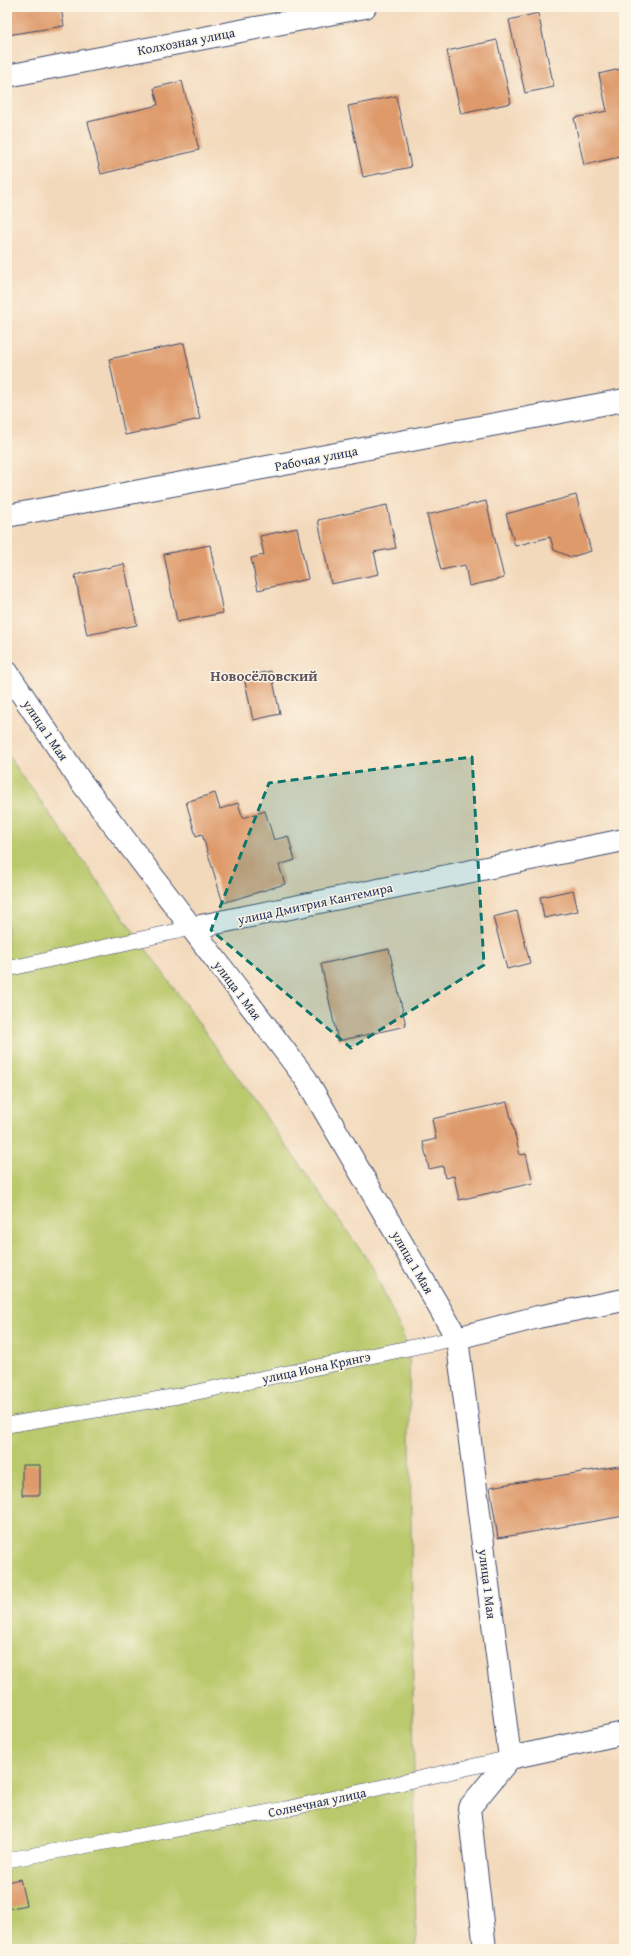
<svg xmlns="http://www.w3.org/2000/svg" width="631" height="1956" font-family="'Gentium Book Plus',serif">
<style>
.green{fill:#bac96c;stroke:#6a7c65}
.building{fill:#de9a6b}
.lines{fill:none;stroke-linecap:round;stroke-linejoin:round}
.service-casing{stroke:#3b486c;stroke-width:16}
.minor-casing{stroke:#3b486c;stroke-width:24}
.service{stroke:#fff;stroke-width:15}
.minor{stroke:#fff;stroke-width:22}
.marked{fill:#0f766e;fill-opacity:0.2;stroke:#0f766e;stroke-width:3;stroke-dasharray:8 5;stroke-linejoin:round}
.labels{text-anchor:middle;stroke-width:3;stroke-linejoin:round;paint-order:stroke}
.street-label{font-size:13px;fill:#1b2f5e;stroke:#fcf5e5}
.quarter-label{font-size:15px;font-weight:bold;fill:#5f5463;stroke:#fcf5e5}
</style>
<rect width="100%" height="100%" fill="#fcf5e5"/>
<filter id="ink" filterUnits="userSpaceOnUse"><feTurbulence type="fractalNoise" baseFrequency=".025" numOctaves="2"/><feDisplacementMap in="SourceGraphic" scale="8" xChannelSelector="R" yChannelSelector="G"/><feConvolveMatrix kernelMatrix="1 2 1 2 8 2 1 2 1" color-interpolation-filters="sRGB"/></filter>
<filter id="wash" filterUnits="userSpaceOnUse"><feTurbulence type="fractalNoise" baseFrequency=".012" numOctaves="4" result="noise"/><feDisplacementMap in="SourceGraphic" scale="16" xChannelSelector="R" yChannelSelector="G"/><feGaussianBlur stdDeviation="0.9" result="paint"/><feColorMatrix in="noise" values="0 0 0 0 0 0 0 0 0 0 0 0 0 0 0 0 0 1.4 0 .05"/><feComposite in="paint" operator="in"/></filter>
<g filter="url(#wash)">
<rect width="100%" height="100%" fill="#f3d9bb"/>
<path class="green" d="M7,754L372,1266L409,1349L416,1949H7Z"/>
<g id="blocks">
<path class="building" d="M7,7H61L64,26L7,35Z
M538,13L554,87L525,93L509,20Z
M497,40L511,103L461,114L447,51Z
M624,68V156L584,165L574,118L607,111L599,74Z
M182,81L199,150L101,174L88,122L158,105L154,88Z
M396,96L411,167L363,177L348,106Z
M184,343L200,419L125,435L109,359Z
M576,495L591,551L571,557L554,550L550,537L515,546L506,514Z
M486,501L504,578L469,586L465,565L441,570L427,515Z
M387,505L396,548L374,552L379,574L331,584L318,520Z
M297,528L308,579L258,590L251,558L264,555L260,536Z
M210,545L223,613L177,622L164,554Z
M124,564L137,625L87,635L75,575Z
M271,671L280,714L253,720L244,677Z
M215,793L220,809L238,803L243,818L265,811L274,840L288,836L295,860L279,865L285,884L223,903L202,834L196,836L186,802Z
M573,890L578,911L544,918L540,897Z
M517,911L530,963L507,969L493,917Z
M389,949L406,1026L338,1041L321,964Z
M507,1102L520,1155L526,1154L533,1183L459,1200L454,1176L445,1178L443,1166L429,1169L423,1142L436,1139L432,1119Z
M22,1465H40V1495H22Z
M619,1466L624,1493V1516L498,1538L490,1487Z
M20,1879L26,1905L7,1909V1882Z"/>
</g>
</g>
<g filter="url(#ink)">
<use href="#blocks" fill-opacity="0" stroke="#3b486c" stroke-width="1"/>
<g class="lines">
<defs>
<path id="service" d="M7,969L191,928
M7,1425L178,1396L457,1338
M7,1860L286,1809L510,1758"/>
<path id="minor" d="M7,76L365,7
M7,516L624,400
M7,672L79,779L306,1079L457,1338L510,1758L469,1808L485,1949
M191,928L624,840
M457,1338L538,1317L624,1300
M510,1758L624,1733"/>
</defs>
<use href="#service" class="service-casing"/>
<use href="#minor" class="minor-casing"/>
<use href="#service" class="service"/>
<use href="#minor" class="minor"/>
</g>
</g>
<path class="marked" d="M472,757L484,965L351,1048L211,930L269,783Z"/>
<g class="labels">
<g class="street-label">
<text transform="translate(186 41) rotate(-11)" y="5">Колхозная улица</text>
<text transform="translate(316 458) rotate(-11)" y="5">Рабочая улица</text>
<text transform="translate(46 730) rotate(56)" y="5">улица 1 Мая</text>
<text transform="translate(315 903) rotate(-12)" y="5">улица Дмитрия Кантемира</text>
<text transform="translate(238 990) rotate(53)" y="5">улица 1 Мая</text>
<text transform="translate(413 1262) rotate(60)" y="5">улица 1 Мая</text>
<text transform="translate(316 1367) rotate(-12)" y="5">улица Иона Крянгэ</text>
<text transform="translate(488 1584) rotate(83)" y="5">улица 1 Мая</text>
<text transform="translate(317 1802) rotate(-12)" y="5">Солнечная улица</text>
</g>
<g class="quarter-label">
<text x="264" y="681">Новосёловский</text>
</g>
</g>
<rect width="631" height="1956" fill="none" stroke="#fcf5e5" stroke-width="24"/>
</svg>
